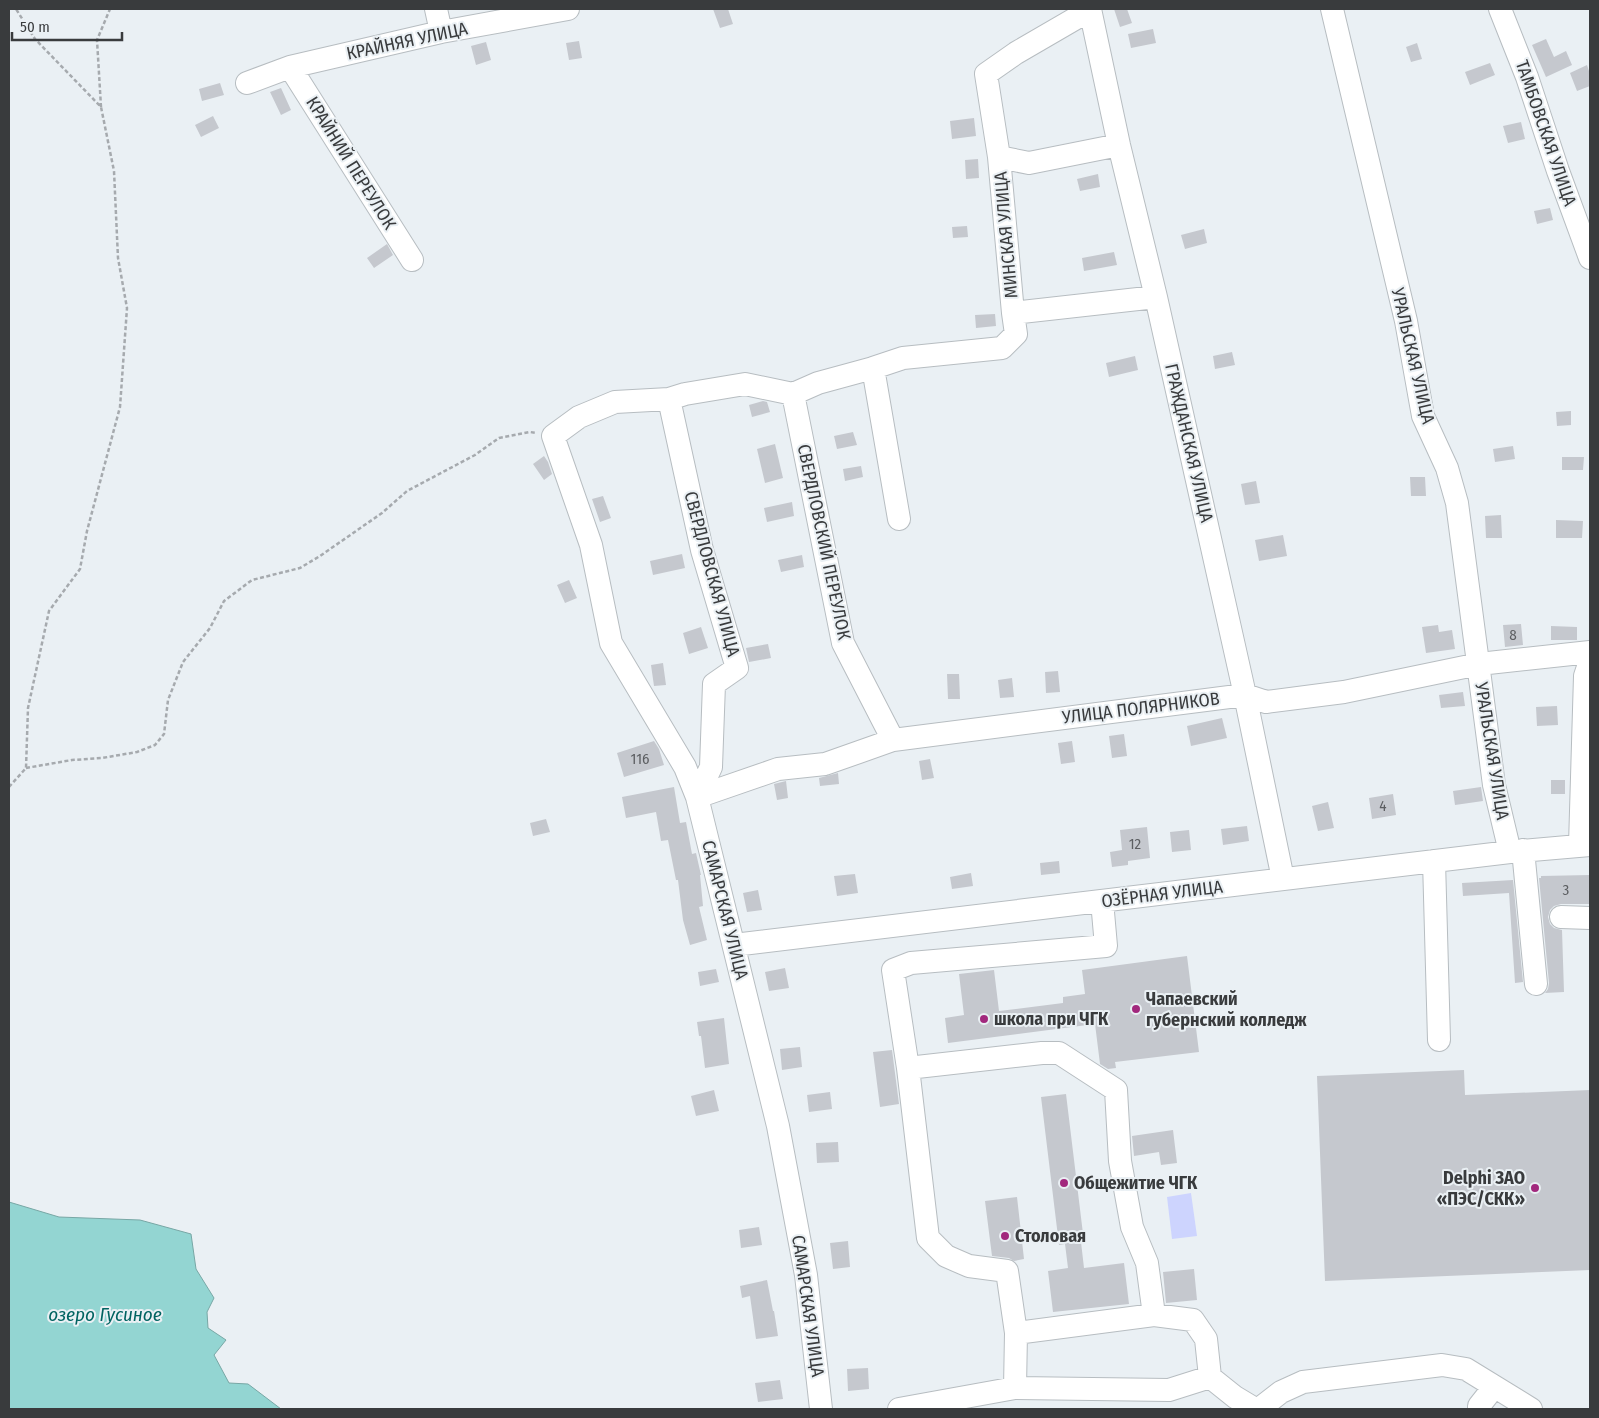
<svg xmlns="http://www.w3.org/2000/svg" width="1599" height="1418" font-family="'Fira Sans Condensed',sans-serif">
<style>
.green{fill:#cdd4fe}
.water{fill:#93d5d2;stroke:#78a7a5}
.building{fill:#c5c8ce}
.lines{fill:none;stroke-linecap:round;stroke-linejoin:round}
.minor-casing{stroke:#b7bdc1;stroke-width:24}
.path{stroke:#a6aaae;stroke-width:2.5;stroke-dasharray:4 2.5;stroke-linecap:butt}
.minor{stroke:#fff;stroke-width:22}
.poi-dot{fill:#a2287d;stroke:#eaf0f4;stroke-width:2}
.labels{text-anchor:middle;stroke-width:4;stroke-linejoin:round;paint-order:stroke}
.number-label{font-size:15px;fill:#5c5e61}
.street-label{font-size:18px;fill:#393b3d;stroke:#eaf0f4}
.poi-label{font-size:18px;font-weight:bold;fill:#393b3d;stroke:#eaf0f4;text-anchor:start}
.water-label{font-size:19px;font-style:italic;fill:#006361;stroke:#eaf0f4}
</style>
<rect width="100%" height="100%" fill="#eaf0f4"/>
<path class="green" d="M1191,1193L1197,1236L1172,1239L1167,1197Z"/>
<path class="water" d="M9,1202L59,1217L140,1220L191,1234L196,1269L214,1298L207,1312L208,1328L226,1340L214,1355L229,1383L248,1384L281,1409H9Z"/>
<path class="building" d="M713,9H728L733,24L720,28Z
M1114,9H1127L1132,23L1120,27Z
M1153,29L1156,43L1131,48L1128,34Z
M1546,39L1554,57L1566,51L1572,65L1546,77L1532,45Z
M579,41L582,58L569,60L566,43Z
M486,42L491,60L476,65L471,46Z
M1417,43L1422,59L1411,62L1406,47Z
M1490,63L1495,75L1470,85L1465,72Z
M1587,65L1590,74V86L1577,91L1570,73Z
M220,83L224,95L202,101L199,89Z
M281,88L291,110L281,115L270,92Z
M213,116L219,128L201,137L195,125Z
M974,118L976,136L952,139L950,121Z
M1521,122L1525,139L1508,143L1503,126Z
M978,159L979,178L966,179L965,160Z
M1098,174L1100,187L1080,191L1077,179Z
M1550,208L1553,220L1537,224L1534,211Z
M967,226L968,237L953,238L952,227Z
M1204,229L1207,243L1185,249L1181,235Z
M387,244L393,255L374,268L367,258Z
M1114,252L1117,265L1084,271L1082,258Z
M995,314L996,326L976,328L975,315Z
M1232,352L1235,365L1215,369L1213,356Z
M1135,356L1138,370L1109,377L1106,363Z
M763,401L767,402L770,412L752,417L749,405Z
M1571,411V425L1557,426L1556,412Z
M853,432L857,445L837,449L834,436Z
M775,444L783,478L765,483L757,449Z
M1513,446L1515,459L1495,462L1493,449Z
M544,456L548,462L552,474L544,480L533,464Z
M1562,457H1584L1583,470H1562Z
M861,466L863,477L845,481L843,469Z
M1410,477H1425L1426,496H1411Z
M1256,481L1260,503L1245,505L1241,484Z
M603,496L611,518L600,522L592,499Z
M792,502L794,516L767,522L764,508Z
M1501,515L1502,538H1486L1485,516Z
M1556,520L1583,521L1582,538H1556Z
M1283,535L1287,556L1259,561L1255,540Z
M682,554L685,568L653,575L650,561Z
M802,555L804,567L781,572L778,560Z
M569,580L577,598L565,603L557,585Z
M1521,624L1523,645L1505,647L1503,625Z
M1438,625L1439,632L1452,630L1455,649L1426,653L1422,627Z
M1551,626L1577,627V640H1551Z
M701,627L708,648L689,654L683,633Z
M768,644L771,658L749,662L746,648Z
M663,663L666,685L654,686L651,665Z
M1058,671L1060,692L1046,693L1045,672Z
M947,674H959L960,699H948Z
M1012,678L1014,697L1000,698L998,680Z
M1463,692L1465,706L1441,708L1439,695Z
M1557,706L1558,725L1537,726L1536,707Z
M1222,718L1227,738L1191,746L1187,726Z
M1124,734L1127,756L1112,758L1109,736Z
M654,741L659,749L664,765L624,777L617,753Z
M1072,741L1075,762L1061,764L1058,743Z
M930,759L934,778L922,780L919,761Z
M838,773L839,784L820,786L819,778Z
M1551,780H1565V794H1551Z
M786,781L788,798L777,800L774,784Z
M674,787L680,823L686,822L692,854L696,853L701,875H700L703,906L699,907L707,940L690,945L683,920L678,880H676L668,840L661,841L656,812L626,818L622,797Z
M1481,787L1483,801L1455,805L1453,791Z
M1393,794L1396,815L1372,819L1369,798Z
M1328,802L1334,828L1318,831L1312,806Z
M546,819L550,832L533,836L530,823Z
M1247,826L1249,841L1223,845L1221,829Z
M1147,827L1150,858L1128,861V865L1112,867L1110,852L1122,850L1120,830Z
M1189,830L1191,850L1172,852L1170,832Z
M1059,861L1060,873L1041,875L1040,863Z
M971,873L973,886L952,889L950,877Z
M855,874L858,893L837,896L834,876Z
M1590,875V904H1561L1554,906L1550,910L1548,917L1550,924L1554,928L1562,930L1564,992L1545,993L1548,989L1549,983L1539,878H1541V876Z
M1513,880L1523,982L1515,983L1509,893L1463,896L1462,883Z
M758,890L762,910L747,912L743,893Z
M1187,956L1199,1052L1115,1062L1116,1068L1108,1069L1100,1064L1095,1024L948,1043L945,1018L964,1015L959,974L994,970L999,1011L1063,1003V997L1085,994L1082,970Z
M785,968L789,988L769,991L765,972Z
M716,969L719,982L700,986L698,972Z
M724,1018L729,1064L705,1068L701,1036H699L697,1022Z
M800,1047L802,1067L782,1070L780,1049Z
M892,1050L899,1104L880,1107L873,1052Z
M1464,1070L1465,1095L1590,1090V1270L1325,1281L1317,1076Z
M714,1090L719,1111L696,1116L691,1096Z
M830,1092L832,1109L809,1112L807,1095Z
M1066,1094L1084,1242H1081L1084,1268L1124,1263L1129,1304L1053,1312L1048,1271L1068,1268L1065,1244L1059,1245L1041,1097Z
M1173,1130L1177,1163L1161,1165L1159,1152L1134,1156L1132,1136Z
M838,1142L839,1162L817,1163L816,1143Z
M1017,1197L1024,1259L1014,1261L1009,1258L992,1256L985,1201Z
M759,1227L762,1245L741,1248L739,1230Z
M848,1241L850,1267L833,1269L830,1243Z
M1194,1269L1197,1300L1166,1303L1163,1272Z
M767,1280L773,1311H774L778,1336L756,1339L750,1296L742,1298L740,1286Z
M868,1368L869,1389L848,1391L847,1369Z
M780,1380L783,1399L758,1402L755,1383Z"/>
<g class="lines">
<defs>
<path id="minor" d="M436,9L441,32
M1090,9L1119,145L1156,297L1245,695L1283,879
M1332,9L1406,321L1423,416L1447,468L1457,503L1494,785L1510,852
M1500,9L1527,77L1558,171L1590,258
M1090,10L1016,53L986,74L999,157L1013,313L1156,297
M290,67L412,260
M247,83L290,67L441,32L568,9
M999,157L1029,163L1119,145
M873,368L903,358L1002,348L1016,334L1013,313
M793,394L745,384L685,394L669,399L615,402L579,417L553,436L591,545L611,643L685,767L697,797L778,1126L806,1275L821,1409
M793,394L843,643L893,740
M793,394L818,383L873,368L899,519
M669,399L702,550L737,668L714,684L711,767L697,797
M697,797L778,769L825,764L893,740L1245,695L1266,702L1344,692L1479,664L1590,652
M1580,845L1585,676L1590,661
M1523,850L1536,984
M1434,861L1439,1040
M1561,917L1590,918
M734,945L1510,852L1590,845
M908,1068L1042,1053H1059L1116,1090L1120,1161L1132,1227L1147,1263L1154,1315L1193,1320L1206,1339L1210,1377
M1016,1333L1154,1315
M1015,1388L1016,1333L1007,1271L969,1266L946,1256L928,1238L908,1068L893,970L911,963L1106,946L1102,901
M899,1409L1015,1388L1169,1390L1210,1377L1235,1397L1255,1409
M1259,1409L1281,1392L1303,1382L1442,1365L1466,1369L1531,1409
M1479,1409V1406L1494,1387"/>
</defs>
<use href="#minor" class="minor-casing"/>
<path class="path" d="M101,107L97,40L110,9
M26,768L72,760L102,758L137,752L155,745L164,734L168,700L183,662L210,628L224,601L252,580L300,568L320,556L382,513L407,491L475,455L499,438L530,432L537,433
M9,787L26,768L28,708L49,611L80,569L87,531L120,407L127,308L118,258L114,171L101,107L35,39L16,9"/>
<use href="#minor" class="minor"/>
</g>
<g class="poi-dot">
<circle cx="1136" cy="1009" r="5"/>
<circle cx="984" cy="1019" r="5"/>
<circle cx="1064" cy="1183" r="5"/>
<circle cx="1535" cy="1188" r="5"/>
<circle cx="1005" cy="1236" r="5"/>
</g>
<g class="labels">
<g class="number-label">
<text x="1513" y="640">8</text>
<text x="640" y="764">116</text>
<text x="1383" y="811">4</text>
<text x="1135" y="849">12</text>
<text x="1566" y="895">3</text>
</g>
<g class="street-label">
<text transform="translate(407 41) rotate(-12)" y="6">КРАЙНЯЯ УЛИЦА</text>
<text transform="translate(1546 133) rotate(71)" y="6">ТАМБОВСКАЯ УЛИЦА</text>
<text transform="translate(351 163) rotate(58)" y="6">КРАЙНИЙ ПЕРЕУЛОК</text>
<text transform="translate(1006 235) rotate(-95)" y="6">МИНСКАЯ УЛИЦА</text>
<text transform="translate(1413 356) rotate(77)" y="6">УРАЛЬСКАЯ УЛИЦА</text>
<text transform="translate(1189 443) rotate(77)" y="6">ГРАЖДАНСКАЯ УЛИЦА</text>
<text transform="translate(824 542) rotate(78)" y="6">СВЕРДЛОВСКИЙ ПЕРЕУЛОК</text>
<text transform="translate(712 574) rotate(75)" y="6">СВЕРДЛОВСКАЯ УЛИЦА</text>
<text transform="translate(1141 708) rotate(-7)" y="6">УЛИЦА ПОЛЯРНИКОВ</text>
<text transform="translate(1492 751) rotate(81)" y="6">УРАЛЬСКАЯ УЛИЦА</text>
<text transform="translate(1162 894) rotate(-7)" y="6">ОЗЁРНАЯ УЛИЦА</text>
<text transform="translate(725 910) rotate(76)" y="6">САМАРСКАЯ УЛИЦА</text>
<text transform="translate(808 1306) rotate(82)" y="6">САМАРСКАЯ УЛИЦА</text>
</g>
<g class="poi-label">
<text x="1146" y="1005">Чапаевский<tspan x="1146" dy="21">губернский колледж</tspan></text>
<text x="994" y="1025">школа при ЧГК</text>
<text x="1525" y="1184" text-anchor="end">Delphi ЗАО<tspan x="1525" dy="21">«ПЭС/СКК»</tspan></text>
<text x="1074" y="1189">Общежитие ЧГК</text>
<text x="1015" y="1242">Столовая</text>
</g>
<g class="water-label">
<text x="105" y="1321">озеро Гусиное</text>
</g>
</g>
<rect width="1599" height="1418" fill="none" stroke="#393b3d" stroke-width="20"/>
<path d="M12 32v8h110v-8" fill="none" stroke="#393b3d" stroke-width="2.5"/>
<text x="20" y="32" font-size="15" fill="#393b3d" stroke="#eaf0f4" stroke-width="4" paint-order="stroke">50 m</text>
</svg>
